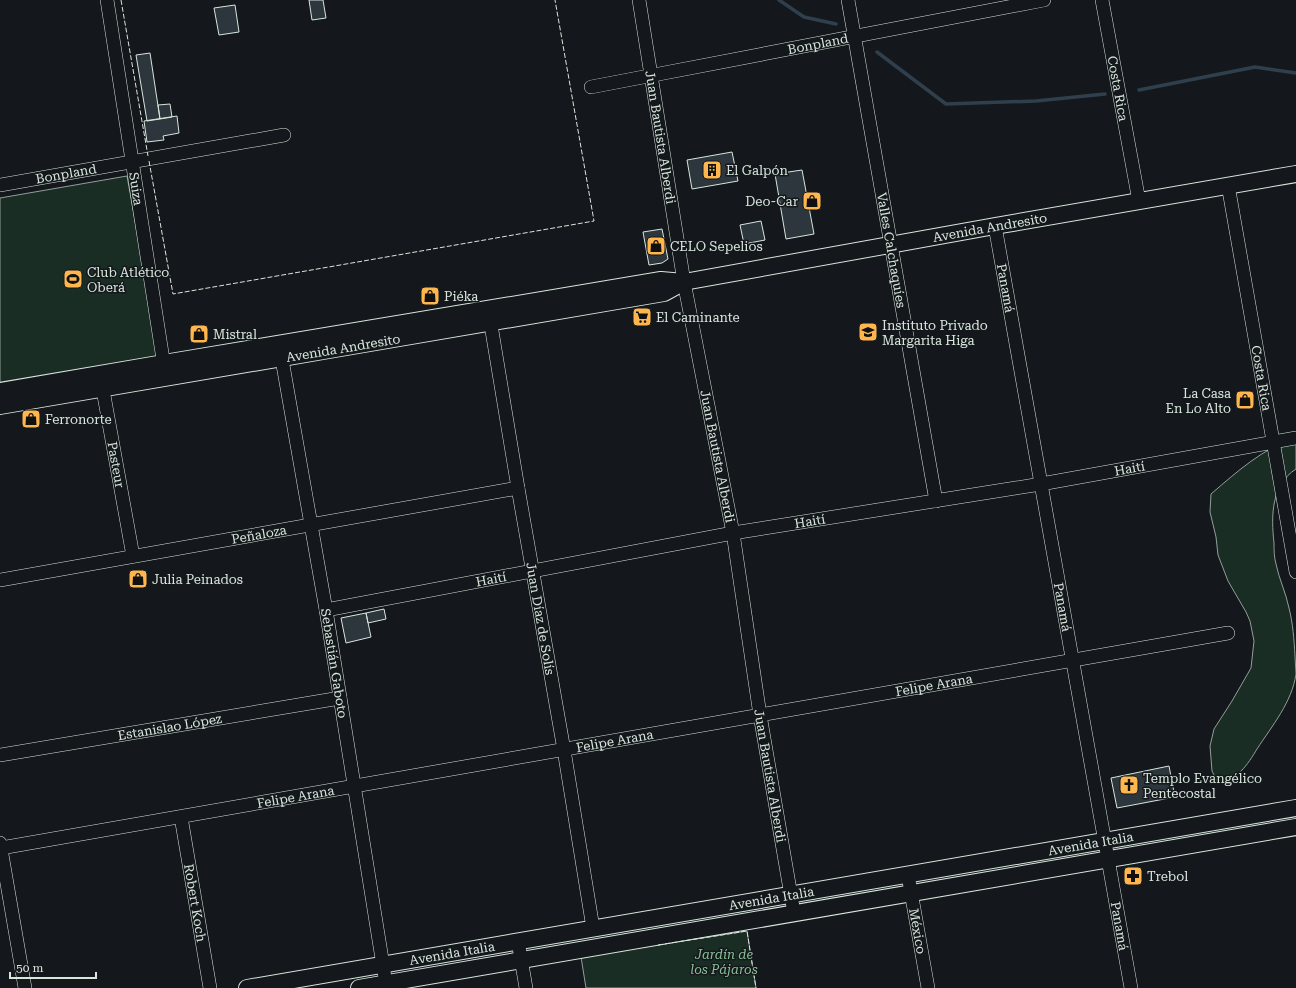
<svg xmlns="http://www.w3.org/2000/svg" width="1296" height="988" font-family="'Roboto Serif',serif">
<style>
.green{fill:#1a2d24;stroke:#939e99}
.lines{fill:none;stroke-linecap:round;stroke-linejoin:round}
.stream{stroke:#2f3f4d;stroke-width:3.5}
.building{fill:#2c363c;stroke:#d8e6dc}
.minor-casing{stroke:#d8e6dc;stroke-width:14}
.major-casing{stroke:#d8e6dc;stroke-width:18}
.minor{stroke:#14181c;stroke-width:13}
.major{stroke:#14181c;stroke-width:16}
.fence{stroke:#d8e6dc;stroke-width:1;stroke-dasharray:5 2;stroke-linecap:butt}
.labels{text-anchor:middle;stroke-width:3;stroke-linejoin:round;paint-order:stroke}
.street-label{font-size:13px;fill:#d8e6dc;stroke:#14181c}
.poi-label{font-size:13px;fill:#d8e6dc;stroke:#14181c;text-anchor:start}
.park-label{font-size:13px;font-style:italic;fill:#8ac095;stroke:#14181c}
</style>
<rect width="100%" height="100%" fill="#14181c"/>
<path class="green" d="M127,176L160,360L0,388V198Z
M1296,437V469C1271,485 1271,516 1274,543C1274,550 1274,557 1276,564C1279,579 1286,593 1289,608C1293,624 1294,639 1295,656C1295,662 1296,668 1296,674C1292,702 1272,726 1257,749C1248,764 1236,783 1217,781L1212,771L1210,746L1214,729L1232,701L1251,668L1254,641L1250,621L1246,612L1228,581L1218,555L1216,537L1210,512L1211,494C1239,470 1261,450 1296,437Z
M747,931L756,988H586L581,957Z"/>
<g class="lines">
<path class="stream" d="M779,0L804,17L836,24
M877,52L946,104L1036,101L1105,94
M1139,90L1255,67L1296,73"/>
</g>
<path class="building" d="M309,0H323L326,18L312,20Z
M235,5L239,32L219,35L214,8Z
M150,53L160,119L147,121L136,55Z
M170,104L172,117L160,119L158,105Z
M177,116L179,133L163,136L164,140L147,142L144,121Z
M732,152L738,181L692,189L687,160Z
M802,170L814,234L786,239L775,174Z
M761,221L765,240L744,244L740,225Z
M662,229L668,259L662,263L649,265L643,232Z
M384,609L386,619L368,623L366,613Z
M366,613L371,637L346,643L341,618Z
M1169,766L1175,797L1117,808L1111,778Z"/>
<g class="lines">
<defs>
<g id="minor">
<path id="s1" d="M107,0L165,372"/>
<path id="s2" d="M639,0L684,282L733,533L760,715L794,913"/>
<path id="s3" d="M848,0L936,501"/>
<path id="s4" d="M1102,0L1139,201"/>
<path id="s5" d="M591,87L1044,0"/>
<path id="s6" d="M0,185L284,135"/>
<path id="s7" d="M1228,185L1296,572"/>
<path id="s8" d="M995,226L1131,988"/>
<path id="s9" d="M489,313L518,488L564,750L593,928"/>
<path id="s10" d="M280,348L326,610L386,984"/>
<path id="s11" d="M101,379L133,556"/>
<path id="s12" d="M0,580L518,488"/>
<path id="s13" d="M326,610L733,533L1041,484L1296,438"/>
<path id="s14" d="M0,755L340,698"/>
<path id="s15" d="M181,817L210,988"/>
<path d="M0,843L25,988"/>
<path id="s16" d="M1,848L1228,633"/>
<path id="s17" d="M908,875L928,988"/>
<path d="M518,941L526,988"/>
</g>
<g id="major">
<path id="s18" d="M0,391L164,363L661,280L684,282L995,226L1296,174"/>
<path id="s19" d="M0,406C221,367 443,332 664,293L684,282"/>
<path id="s20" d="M247,988L1296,808"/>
<path d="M359,988L1296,827"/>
</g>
</defs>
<use href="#minor" class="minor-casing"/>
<use href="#major" class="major-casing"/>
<use href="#minor" class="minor"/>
<use href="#major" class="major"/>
<path class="fence" d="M121,0L148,156
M149,161L173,294L594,221L555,0
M658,945L747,931L756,988"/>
</g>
<defs>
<symbol id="building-square" viewBox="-11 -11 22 22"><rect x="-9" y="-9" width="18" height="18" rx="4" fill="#ffb74d" stroke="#14181c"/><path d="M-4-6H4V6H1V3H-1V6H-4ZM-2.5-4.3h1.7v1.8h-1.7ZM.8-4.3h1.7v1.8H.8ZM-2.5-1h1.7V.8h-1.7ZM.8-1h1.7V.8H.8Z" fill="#111"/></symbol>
<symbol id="shop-square" viewBox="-11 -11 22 22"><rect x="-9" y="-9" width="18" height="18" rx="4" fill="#ffb74d" stroke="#14181c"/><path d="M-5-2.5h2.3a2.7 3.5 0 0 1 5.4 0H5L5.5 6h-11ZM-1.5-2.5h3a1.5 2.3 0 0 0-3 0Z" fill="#111"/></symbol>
<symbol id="stadium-square" viewBox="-11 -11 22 22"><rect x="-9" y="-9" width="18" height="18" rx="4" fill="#ffb74d" stroke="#14181c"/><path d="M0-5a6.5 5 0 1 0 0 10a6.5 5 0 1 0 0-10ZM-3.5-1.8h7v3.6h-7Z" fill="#111"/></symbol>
<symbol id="supermarket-square" viewBox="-11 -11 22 22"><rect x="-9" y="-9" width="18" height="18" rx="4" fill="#ffb74d" stroke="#14181c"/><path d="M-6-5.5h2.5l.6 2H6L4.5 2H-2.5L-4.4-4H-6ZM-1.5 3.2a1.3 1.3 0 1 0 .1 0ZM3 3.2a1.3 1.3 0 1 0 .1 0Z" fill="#111"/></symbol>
<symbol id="school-square" viewBox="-11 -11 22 22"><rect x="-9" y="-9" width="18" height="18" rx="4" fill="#ffb74d" stroke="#14181c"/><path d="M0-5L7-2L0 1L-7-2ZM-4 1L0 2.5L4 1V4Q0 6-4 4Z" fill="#111"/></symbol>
<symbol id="church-square" viewBox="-11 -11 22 22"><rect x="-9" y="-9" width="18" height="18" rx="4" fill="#ffb74d" stroke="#14181c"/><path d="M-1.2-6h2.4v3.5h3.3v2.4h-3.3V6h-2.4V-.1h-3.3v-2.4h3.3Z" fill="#111"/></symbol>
<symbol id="pharmacy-square" viewBox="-11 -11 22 22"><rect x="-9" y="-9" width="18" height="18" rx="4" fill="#ffb74d" stroke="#14181c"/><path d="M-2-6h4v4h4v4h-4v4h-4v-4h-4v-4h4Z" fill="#111"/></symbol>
</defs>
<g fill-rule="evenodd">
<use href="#building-square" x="701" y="159" width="22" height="22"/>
<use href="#shop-square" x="801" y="190" width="22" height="22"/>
<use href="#shop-square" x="645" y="235" width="22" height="22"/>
<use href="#stadium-square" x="62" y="268" width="22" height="22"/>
<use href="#shop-square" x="419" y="285" width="22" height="22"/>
<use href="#supermarket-square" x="631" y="306" width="22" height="22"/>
<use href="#school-square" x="857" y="321" width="22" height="22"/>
<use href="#shop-square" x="188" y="323" width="22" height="22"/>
<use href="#shop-square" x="1234" y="389" width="22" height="22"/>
<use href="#shop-square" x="20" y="408" width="22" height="22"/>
<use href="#shop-square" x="127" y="568" width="22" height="22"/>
<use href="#church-square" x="1118" y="774" width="22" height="22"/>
<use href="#pharmacy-square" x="1122" y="865" width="22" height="22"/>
</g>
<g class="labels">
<g class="street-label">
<text dy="5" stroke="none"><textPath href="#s5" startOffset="231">Bonpland</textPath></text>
<text dy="5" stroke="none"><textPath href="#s4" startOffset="90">Costa Rica</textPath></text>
<text dy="5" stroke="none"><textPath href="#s2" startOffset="139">Juan Bautista Alberdi</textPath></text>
<text dy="5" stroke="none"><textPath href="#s6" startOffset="67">Bonpland</textPath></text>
<text dy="5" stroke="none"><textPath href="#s1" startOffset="191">Suiza</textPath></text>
<text dy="5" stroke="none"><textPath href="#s18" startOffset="1004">Avenida Andresito</textPath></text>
<text dy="5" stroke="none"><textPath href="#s3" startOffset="254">Valles Calchaquíes</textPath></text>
<text dy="5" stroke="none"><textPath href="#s8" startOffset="63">Panamá</textPath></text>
<text dy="5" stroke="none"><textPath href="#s19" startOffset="348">Avenida Andresito</textPath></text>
<text dy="5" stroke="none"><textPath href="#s7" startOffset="196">Costa Rica</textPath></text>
<text dy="5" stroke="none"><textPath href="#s2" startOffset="463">Juan Bautista Alberdi</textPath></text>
<text dy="5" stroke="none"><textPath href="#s11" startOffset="87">Pasteur</textPath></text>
<text dy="5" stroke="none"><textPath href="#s13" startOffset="816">Haití</textPath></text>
<text dy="5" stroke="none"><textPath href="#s13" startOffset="492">Haití</textPath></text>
<text dy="5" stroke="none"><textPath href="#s12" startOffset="263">Peñaloza</textPath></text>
<text dy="5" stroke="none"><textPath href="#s13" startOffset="168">Haití</textPath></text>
<text dy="5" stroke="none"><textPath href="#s8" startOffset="387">Panamá</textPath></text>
<text dy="5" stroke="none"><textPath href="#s9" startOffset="310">Juan Díaz de Solís</textPath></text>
<text dy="5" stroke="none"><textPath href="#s10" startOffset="320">Sebastián Gaboto</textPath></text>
<text dy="5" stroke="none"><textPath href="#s16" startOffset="947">Felipe Arana</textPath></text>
<text dy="5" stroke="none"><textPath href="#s14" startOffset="172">Estanislao López</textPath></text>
<text dy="5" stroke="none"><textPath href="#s16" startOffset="623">Felipe Arana</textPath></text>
<text dy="5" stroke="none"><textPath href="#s2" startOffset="787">Juan Bautista Alberdi</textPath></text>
<text dy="5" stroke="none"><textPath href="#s16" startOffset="299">Felipe Arana</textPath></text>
<text dy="5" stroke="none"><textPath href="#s20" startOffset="856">Avenida Italia</textPath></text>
<text dy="5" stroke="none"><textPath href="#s20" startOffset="532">Avenida Italia</textPath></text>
<text dy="5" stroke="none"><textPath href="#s15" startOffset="87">Robert Koch</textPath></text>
<text dy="5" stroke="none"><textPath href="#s8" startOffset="711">Panamá</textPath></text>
<text dy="5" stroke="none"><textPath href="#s17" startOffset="57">México</textPath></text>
<text dy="5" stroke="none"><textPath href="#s20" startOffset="208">Avenida Italia</textPath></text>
</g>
<g class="poi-label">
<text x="726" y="175">El Galpón</text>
<text x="798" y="206" text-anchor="end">Deo-Car</text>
<text x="670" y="251">CELO Sepelios</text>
<text x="87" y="277">Club Atlético<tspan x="87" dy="15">Oberá</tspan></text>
<text x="444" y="301">Piéka</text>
<text x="656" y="322">El Caminante</text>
<text x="882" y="330">Instituto Privado<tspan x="882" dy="15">Margarita Higa</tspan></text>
<text x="213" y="339">Mistral</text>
<text x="1231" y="398" text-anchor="end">La Casa<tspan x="1231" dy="15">En Lo Alto</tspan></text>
<text x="45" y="424">Ferronorte</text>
<text x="152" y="584">Julia Peinados</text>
<text x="1143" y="783">Templo Evangélico<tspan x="1143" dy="15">Pentecostal</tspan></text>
<text x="1147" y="881">Trebol</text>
</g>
<g class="park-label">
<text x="724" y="959">Jardín de<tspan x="724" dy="15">los Pájaros</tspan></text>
</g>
</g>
<path d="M10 972v6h86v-6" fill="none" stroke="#d8e6dc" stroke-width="2"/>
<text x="16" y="972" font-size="12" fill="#d8e6dc" stroke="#14181c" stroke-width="3" paint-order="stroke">50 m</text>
</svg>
